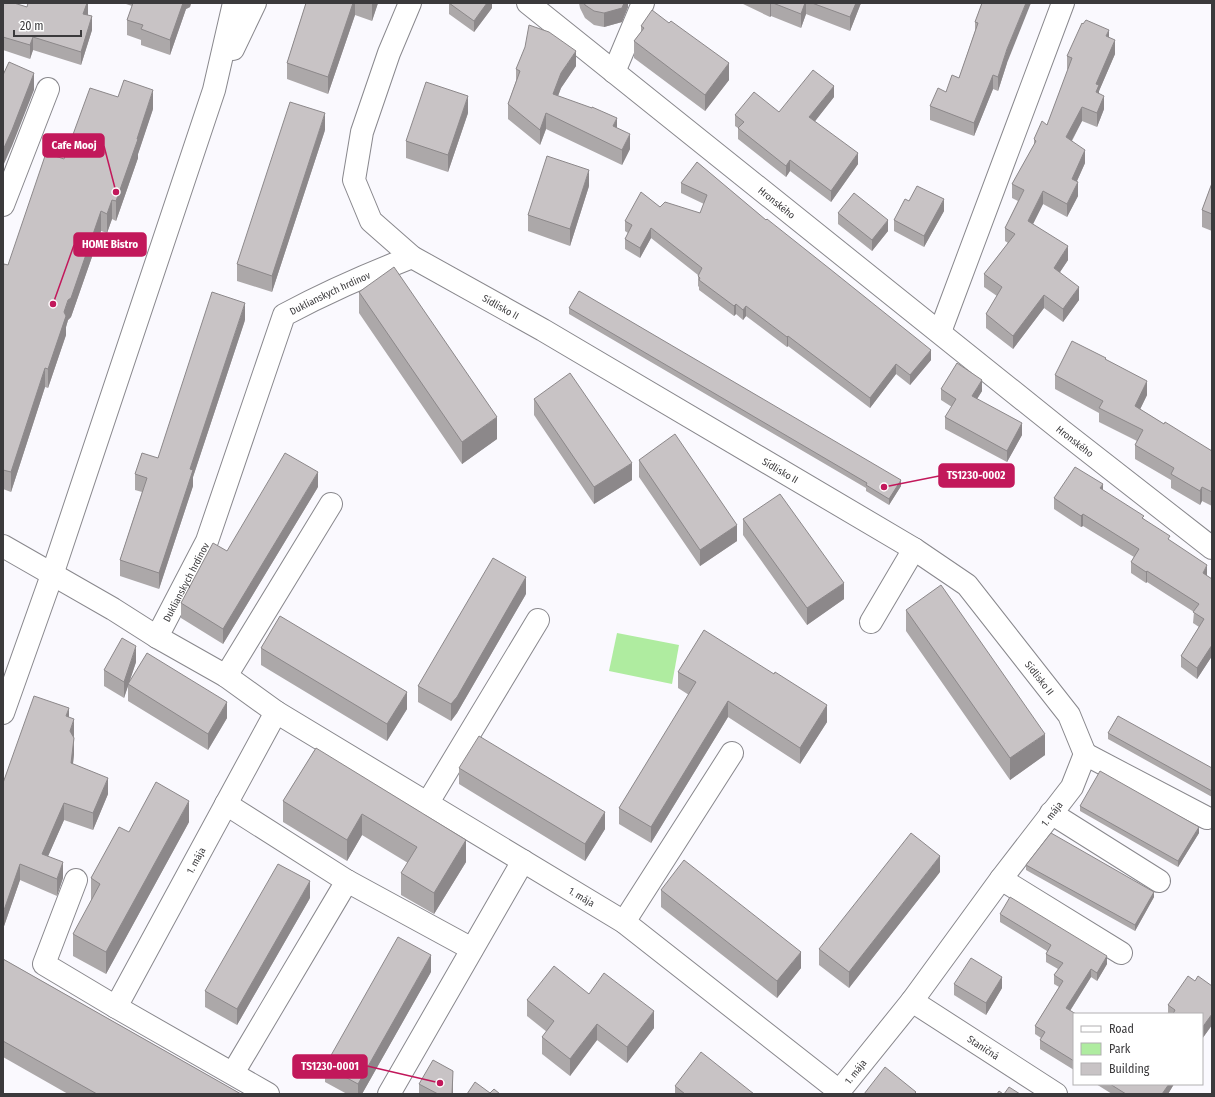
<svg xmlns="http://www.w3.org/2000/svg" width="1215" height="1097" font-family="'Fira Sans Condensed',sans-serif">
<style>
.green{fill:#afeca0}
.lines{fill:none;stroke-linecap:round;stroke-linejoin:round}
.minor-casing{stroke:#89888d;stroke-width:24}
.minor{stroke:#fff;stroke-width:22}
.wall{fill:#aca8a9}
.shaded-wall{fill:#8c888a}
.building{fill:#c8c3c5;stroke:#8c888a}
.labels{text-anchor:middle;stroke-width:4;stroke-linejoin:round;paint-order:stroke}
.street-label{font-size:10px;fill:#3b3a3c;stroke:#fff}
.leader{fill:none;stroke:#c2185b;stroke-width:1.5}
.callout-dot{fill:#c2185b;stroke:#fff;stroke-width:1.5}
.callout{fill:#c2185b;stroke:#c2185b;stroke-width:1.5}
.callout-label{font-size:11px;text-anchor:middle;font-weight:bold;fill:#fff}
</style>
<rect width="100%" height="100%" fill="#faf9fe"/>
<path class="green" d="M617,633L679,645L672,684L609,671Z"/>
<g class="lines">
<defs>
<g id="minor">
<path id="s1" d="M410,3L389,53L362,132L354,180L371,221L412,257L543,330L914,549L967,585L1069,715L1085,754"/>
<path id="s2" d="M528,3L1061,430L1212,548"/>
<path d="M233,49L255,3"/>
<path d="M614,72L643,3"/>
<path d="M3,205L48,89"/>
<path d="M940,332L1063,3"/>
<path id="s3" d="M3,546L113,609L157,637L226,676L276,712L624,922L839,1091"/>
<path d="M871,622L914,549"/>
<path id="s4" d="M157,637L207,541L284,315C325,293 368,274 412,257"/>
<path d="M226,676L331,504"/>
<path d="M3,713L52,575L214,90L234,3"/>
<path d="M1085,754L1207,818"/>
<path d="M226,804L347,881L472,949"/>
<path d="M427,804L538,620"/>
<path d="M1051,813L1159,881"/>
<path d="M1001,879L1121,953"/>
<path d="M76,880L44,964L116,1007L268,1094"/>
<path d="M624,922L732,753"/>
<path id="s5" d="M912,1001L1056,1094"/>
<path id="s6" d="M116,1007L276,712"/>
<path d="M233,1073L347,881"/>
<path d="M389,1094L523,861"/>
<path id="s7" d="M837,1094L912,1001L1001,879L1072,787L1085,754"/>
</g>
</defs>
<use href="#minor" class="minor-casing"/>
<use href="#minor" class="minor"/>
</g>
<path class="wall" d="M3,3L27,7L88,3V15L92,30L81,65L33,50L30,59L3,50Z
M123,3H191L190,7L186,9L170,55L141,45V40L127,35V20L132,6Z
M306,3H378L372,21L355,15L328,94L287,79V63Z
M448,3H492V8L474,32L449,14V4Z
M579,3H628V7L622,22L604,27L594,25L585,18L580,8Z
M741,3H861L850,31L806,14L801,28L771,16L770,17Z
M982,3L1007,63L998,91L993,89L974,136L930,120V106L946,92L959,78L975,31V22Z
M669,23L729,80L705,111L634,58V41L641,32V26Z
M1109,37L1115,54L1099,91V93L1104,109L1097,127L1082,121L1072,141L1085,163L1077,181L1078,196L1067,217L1043,204L1033,224L1068,260L1060,272L1079,300L1063,322L1044,308L1013,349L986,328V314L997,296L984,287V274L1008,243L1005,241V228L1018,201L1012,198V184L1034,145V139L1047,125L1068,70L1067,69V56Z
M576,66L561,88L558,96L617,128L630,149L622,165L546,129L540,145L508,119V104L516,81V69Z
M834,97L814,122L858,164L831,202L790,171L786,177L738,139V128L735,126V115L779,112Z
M153,109L138,154V158L116,221L112,219L107,233L101,231L71,317L68,320L66,327V335L48,388L45,387L11,492L3,489V268L8,265L64,159Z
M468,113L448,172L406,158V141Z
M325,130L272,292L237,281V264Z
M697,162L931,360L910,385L896,374L870,408L788,346L787,347L746,316L743,320L736,314L734,316L699,290V287L698,286V275L651,238L640,258L625,249V239L628,233L625,231V221L660,207L700,213L704,204L681,193V183Z
M1212,183V231L1202,227V210Z
M589,186L570,246L528,231V215Z
M909,201L944,211L924,247L894,231V220Z
M838,213L888,231L872,251L838,224Z
M359,292L497,439L462,464L359,313Z
M569,308L901,486L889,505L866,491V488L569,314Z
M245,320L193,477V486L159,589L120,576V560L142,492L135,490V474L158,458Z
M1106,360L1147,395L1140,409L1164,424L1212,451V506L1202,501L1200,505L1171,488V480L1135,459V445L1137,441L1099,422V413L1055,389V375Z
M941,389L982,391L977,399L1022,435L1007,462L945,429V417L952,407L941,400Z
M534,399L632,480L594,504L534,415Z
M639,460L737,541L700,566L639,477Z
M318,487L223,644L181,618V603Z
M1103,490L1144,519L1170,541L1207,576L1212,579V656L1197,679L1181,667V656L1199,627L1193,623L1194,612L1147,582L1146,583L1131,573V562L1134,557L1083,526L1081,527L1054,509V498Z
M743,519L844,599L807,625L743,535Z
M526,594L457,713L451,721L418,702V686Z
M906,610L1045,755L1010,780L906,631Z
M261,648L407,709L387,741L261,665Z
M136,662L129,683L227,718L208,750L128,701V686L124,698L104,686V670Z
M678,672L827,722L800,764L728,717L651,843L619,824V808L689,695L678,688Z
M69,717L74,735V754L73,764L108,794L93,830L64,820L48,856L63,878L57,896L20,880L3,929V783Z
M1108,733L1212,768V797L1108,739Z
M316,748L466,862L434,914L401,895V873L408,863L362,835L347,861L283,822V801Z
M459,768L605,829L585,861L459,784Z
M1080,806L1199,833L1178,867L1080,811Z
M189,822L106,974L73,956V934L92,901L91,900V878L129,832Z
M1026,865L1154,897L1135,931L1026,870Z
M940,872L849,988L819,965V949Z
M661,890L801,968L777,998L661,907Z
M310,898L237,1025L205,1007V991Z
M1000,914L1107,964L1097,981L1091,977L1070,1011L1074,1014V1070L1040,1049V1040L1041,1038L1035,1034V1026L1059,987L1054,984V975L1058,969L1046,962V954L1047,951L1000,922Z
M3,959L241,1094H68L3,1057Z
M431,972L362,1094H347L325,1082V1066Z
M1195,981L1212,986V1025L1202,1039V1014H1168V1005Z
M954,984L1002,988L986,1015L954,995Z
M589,994L654,1028L627,1063L597,1040L570,1076L542,1054V1037L547,1032L527,1016V1000Z
M453,1082V1094H419V1084Z
M1096,1084H1174L1168,1094H1112Z
M675,1086L754,1094H675Z"/>
<path class="shaded-wall" d="M87,3H88V15L83,27V14Z
M183,3H191L190,7L186,9L170,55V40Z
M353,3H355V15L328,94V77Z
M372,3H378L372,21Z
M487,3H492V8L474,32V21Z
M624,3H628V7L622,22L604,27V13Z
M770,3H771V16L770,17Z
M805,3H806V14L801,28V14Z
M856,3H861L850,31V17Z
M1026,3H1031L1007,63L998,91V77L1007,49Z
M92,16V30L81,65V52Z
M1109,30V43L1106,36Z
M33,37V50L30,59V45Z
M1115,40V54L1099,91V98L1096,106V84Z
M576,51V66L561,88L553,109V94L561,73Z
M729,63V80L705,111V95Z
M34,73V90L12,146L3,166V150Z
M993,75V89L974,136V123Z
M834,86V97L809,129V117Z
M153,90V109L138,154V158L116,221V201Z
M468,96V113L448,172V155Z
M1104,96V109L1097,127V113Z
M1082,107V121L1066,151V137Z
M325,113V130L272,292V276Z
M546,113V129L540,145V130Z
M617,118V133L613,126Z
M630,134V149L622,165V150Z
M1085,150V163L1072,192V179Z
M858,153V164L831,202V191Z
M790,160V171L786,177V166Z
M589,170V186L570,246V229Z
M1078,182V196L1067,217V204Z
M1043,191V204L1028,234V221Z
M944,199V211L924,247V236Z
M112,200V219L107,233V214Z
M101,211V231L71,317L68,320L66,327V335L48,388V369L64,312Z
M888,220V231L872,251V240Z
M651,228V238L640,258V248Z
M1068,246V260L1054,281V268Z
M1079,287V300L1063,322V309Z
M1044,295V308L1013,349V336Z
M245,303V320L193,477V486L159,589V573L190,469Z
M736,304V314L734,316V306Z
M746,306V316L743,320V310Z
M788,336V346L787,347V337Z
M931,350V360L910,385V375Z
M896,364V374L870,408V398Z
M45,368V387L11,492V472Z
M982,380V391L972,407V396Z
M1147,381V395L1135,420V406Z
M497,417V439L462,464V442Z
M1022,423V435L1007,462V451Z
M632,463V480L594,504V487Z
M318,472V487L223,644V629Z
M901,480V486L889,505V499Z
M1103,484V495L1100,488Z
M1202,487V501L1200,505V491Z
M1083,514V526L1081,527V516Z
M737,525V541L700,566V550Z
M1207,565V577L1203,573Z
M1147,571V582L1146,583V572Z
M526,577V594L457,713L451,721V704Z
M844,583V599L807,625V608Z
M1212,645V656L1197,679V668Z
M136,646V662L124,698V682Z
M407,692V709L387,741V724Z
M728,701V717L651,843V827Z
M227,702V718L208,750V734Z
M827,705V722L800,764V748Z
M69,708V724L66,716Z
M74,719V735L70,748V731Z
M1045,734V755L1010,780V758Z
M74,738V754L71,780V763Z
M108,778V794L93,830V813Z
M189,801V822L106,974V952Z
M64,803V820L42,870V854Z
M605,812V829L585,861V844Z
M362,814V835L347,861V840Z
M1199,827V833L1178,867V861Z
M466,840V862L434,914V893Z
M940,856V872L849,988V972Z
M63,862V878L57,896V879Z
M20,864V880L3,929V913Z
M310,881V898L237,1025V1009Z
M1154,892V897L1135,931V925Z
M801,952V968L777,998V981Z
M431,955V972L362,1094H358V1084Z
M1107,956V964L1097,981V973Z
M1091,969V977L1066,1017V1008Z
M1002,977V988L986,1015V1003Z
M654,1011V1028L627,1063V1047Z
M1212,1014V1025L1202,1039V1028Z
M597,1024V1040L570,1076V1059Z
M453,1071V1094H452Z
M1169,1084H1174L1168,1094H1162Z"/>
<path class="building" d="M3,3H14L27,7L28,3H87L83,14L92,16L81,52L33,37L30,45L3,37Z
M133,3H183L170,40L141,29L143,25L127,20Z
M306,3H353L328,77L287,63Z
M449,3H487L474,21Z
M584,3H624L622,8L604,13L594,11L585,5Z
M773,3H805L801,14Z
M812,3H856L850,17Z
M982,3H1026L1007,49L998,77L993,75L974,123L930,106L938,88L946,92L952,75L959,78L978,23L975,22Z
M652,10L669,23L671,21L729,63L705,95L634,41L644,28L641,26Z
M1086,20L1109,30L1106,36L1115,40L1096,84L1099,85L1096,92L1104,96L1097,113L1082,107L1066,137L1085,150L1072,179L1078,182L1067,204L1043,191L1028,221L1068,246L1054,268L1079,287L1063,309L1044,295L1013,336L986,314L1002,287L984,274L1015,234L1005,228L1024,190L1012,184L1036,141L1034,139L1042,121L1047,125L1072,58L1067,56L1082,23L1083,24Z
M529,25L549,32L576,51L561,73L553,94L592,108V107L617,118L613,126L630,134L622,150L546,113L540,130L508,104L520,71L516,69L525,47Z
M9,62L34,73L12,130L3,150V75Z
M813,70L834,86L809,117L858,153L831,191L790,160L786,166L738,128L744,122L735,115L754,92L779,112Z
M124,80L153,90L137,139H138L116,201L112,200L107,214L101,211L71,298L68,300L64,312L66,316L48,369L45,368L11,472L3,470V268L4,264L8,265L46,153L64,159L90,88L118,97Z
M426,82L468,96L448,155L406,141Z
M290,102L325,113L272,276L237,264Z
M547,156L589,170L570,229L528,215Z
M697,162L766,220L767,219L830,269L931,350L910,375L896,364L870,398L788,336L787,337L746,306L743,310L736,304L734,306L699,280L700,278L698,276L702,268L651,228L640,248L625,239L632,225L625,221L641,192L660,207L665,202L700,213L707,195L681,183Z
M1212,183V214L1202,210Z
M917,186L944,199L924,236L894,220L905,199L909,201Z
M854,193L888,220L872,240L838,213Z
M394,267L497,417L462,442L359,292Z
M579,291L901,480L889,499L866,485L867,483L569,308Z
M212,292L245,303L190,469L193,470L159,573L120,560L147,478L135,474L142,453L158,458Z
M1072,341L1106,358L1105,359L1147,381L1135,406L1164,424L1165,422L1212,451V492L1202,487L1200,491L1171,474L1174,468L1135,445L1143,430L1099,408L1103,401L1055,375Z
M957,363L982,380L972,396L1022,423L1007,451L945,417L956,399L941,389Z
M570,373L632,463L594,487L534,399Z
M675,434L737,525L700,550L639,460Z
M285,453L318,472L223,629L181,603L213,543L227,551Z
M1075,467L1103,484L1100,488L1144,516L1142,518L1170,536L1168,539L1207,565L1203,573L1212,579V645L1197,668L1181,656L1204,619L1193,612L1199,604L1147,571L1146,572L1131,562L1139,549L1083,514L1081,516L1054,498Z
M780,494L844,583L807,608L743,519Z
M493,558L526,577L457,697L451,704L418,686Z
M941,585L1045,734L1010,758L906,610Z
M280,616L407,692L387,724L261,648Z
M704,630L774,674L775,672L827,705L800,748L728,701L651,827L619,808L696,682L678,672Z
M122,638L136,646L124,682L104,670Z
M147,653L227,702L208,734L128,684Z
M34,696L69,708L66,716L74,719L70,731L74,738L71,763L108,778L93,813L64,803L42,854L63,862L57,879L20,864L3,913V783Z
M1118,716L1212,768V791L1108,733Z
M479,736L605,812L585,844L459,768Z
M316,748L466,840L434,893L401,873L417,847L362,814L347,840L283,801Z
M1100,771L1199,827L1178,861L1080,806Z
M156,782L189,801L106,952L73,934L100,884L91,878L119,827L129,832Z
M911,833L940,856L849,972L819,949Z
M1051,833L1154,892L1135,925L1026,865Z
M684,860L801,952L777,981L661,890Z
M278,864L310,881L237,1009L205,991Z
M1010,897L1107,956L1097,973L1091,969L1066,1008L1076,1014H1074V1061L1040,1040L1045,1032L1035,1026L1063,981L1054,975L1063,963L1046,954L1051,945L1000,914Z
M398,937L431,955L358,1084L325,1066Z
M971,958L1002,977L986,1003L954,984Z
M3,959L241,1094H97L3,1041Z
M554,966L589,994L604,973L654,1011L627,1047L597,1024L570,1059L542,1037L554,1021L527,1000Z
M1188,976L1195,981L1198,976L1212,986V1014L1202,1028V1014H1173L1175,1010L1168,1005Z
M701,1052L754,1094H685L675,1086Z
M433,1060L453,1071L452,1094H438L419,1084Z
M885,1067L916,1092L914,1094H864Z
M475,1082L490,1093L494,1089L500,1094H467Z
M1110,1084H1169L1162,1094H1126Z
M1009,1087L1020,1094H1004Z
M999,1091L1003,1094H997Z"/>
<g class="labels">
<g class="street-label">
<text dy="4" stroke="none"><textPath href="#s2" startOffset="319">Hronského</textPath></text>
<text dy="4" stroke="none"><textPath href="#s4" startOffset="398">Duklianskych hrdinov</textPath></text>
<text dy="4" stroke="none"><textPath href="#s1" startOffset="387">Sídlisko II</textPath></text>
<text dy="4" stroke="none"><textPath href="#s2" startOffset="701">Hronského</textPath></text>
<text dy="4" stroke="none"><textPath href="#s1" startOffset="711">Sídlisko II</textPath></text>
<text dy="4" stroke="none"><textPath href="#s4" startOffset="62">Duklianskych hrdinov</textPath></text>
<text dy="4" stroke="none"><textPath href="#s1" startOffset="1048">Sídlisko II</textPath></text>
<text dy="4" stroke="none"><textPath href="#s7" startOffset="353">1. mája</textPath></text>
<text dy="4" stroke="none"><textPath href="#s6" startOffset="167">1. mája</textPath></text>
<text dy="4" stroke="none"><textPath href="#s3" startOffset="677">1. mája</textPath></text>
<text dy="4" stroke="none"><textPath href="#s5" startOffset="85">Staničná</textPath></text>
<text dy="4" stroke="none"><textPath href="#s7" startOffset="29">1. mája</textPath></text>
</g>
</g>
<path class="leader" d="M116 192L104 146M53 304L74 245M884 487L939 476M440 1083L367 1066"/>
<g class="callout-dot">
<circle cx="116" cy="192" r="4"/>
<circle cx="53" cy="304" r="4"/>
<circle cx="884" cy="487" r="4"/>
<circle cx="440" cy="1083" r="4"/>
</g>
<g class="callout">
<rect x="43" y="134" width="61" height="23" rx="4"/>
<rect x="74" y="233" width="72" height="23" rx="4"/>
<rect x="939" y="464" width="75" height="23" rx="4"/>
<rect x="293" y="1055" width="74" height="23" rx="4"/>
</g>
<g class="callout-label">
<text x="74" y="149">Cafe Mooj</text>
<text x="110" y="248">HOME Bistro</text>
<text x="976" y="479">TS1230-0002</text>
<text x="330" y="1070">TS1230-0001</text>
</g>
<rect width="1215" height="1097" fill="none" stroke="#3b3a3c" stroke-width="8"/>
<rect x="1073" y="1013" width="130" height="72" fill="#ffffff" stroke="#b1b0b1"/>
<rect x="1081" y="1026" width="20" height="6" fill="#ffffff" stroke="#b1b0b1"/>
<text x="1109" y="1033" font-size="12" fill="#3b3a3c">Road</text>
<rect x="1081" y="1043" width="20" height="12" fill="#afeca0" stroke="#b1b0b1"/>
<text x="1109" y="1053" font-size="12" fill="#3b3a3c">Park</text>
<rect x="1081" y="1063" width="20" height="12" fill="#c8c3c5" stroke="#b1b0b1"/>
<text x="1109" y="1073" font-size="12" fill="#3b3a3c">Building</text>
<path d="M14 30v6h67v-6" fill="none" stroke="#3b3a3c" stroke-width="2"/>
<text x="20" y="30" font-size="12" fill="#3b3a3c" stroke="#ffffff" stroke-width="3" paint-order="stroke">20 m</text>
</svg>
